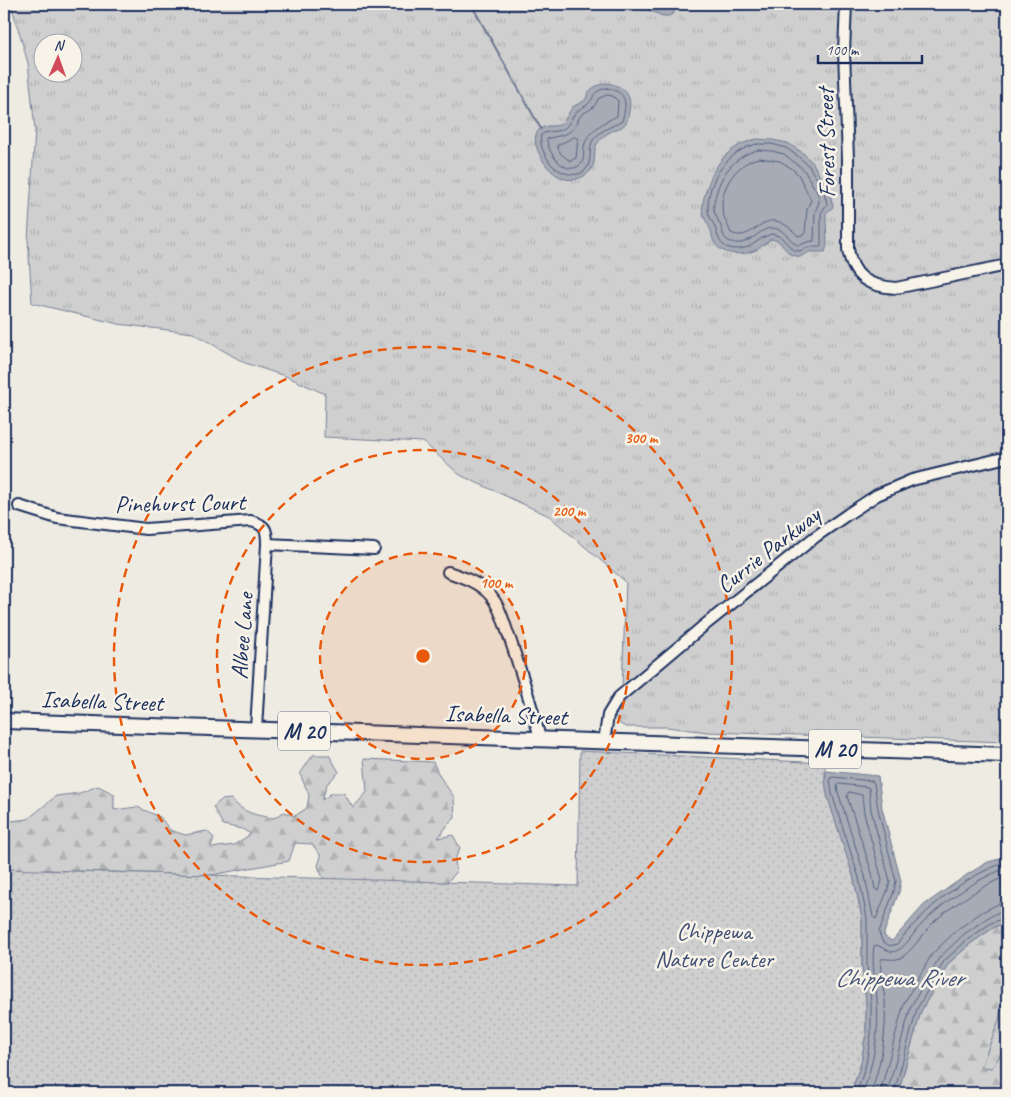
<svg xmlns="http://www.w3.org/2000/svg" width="1011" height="1097" font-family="Caveat,sans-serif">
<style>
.grass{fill:url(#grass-tufts);stroke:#757f96;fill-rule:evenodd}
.forest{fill:url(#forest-firs);stroke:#757f96}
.park{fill:url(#park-dots);stroke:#757f96}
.water{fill:#a6abb5;stroke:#6e7992}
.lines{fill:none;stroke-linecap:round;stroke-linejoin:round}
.shore{stroke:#536181;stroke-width:1}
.stream{stroke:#6e7992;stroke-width:2}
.minor-casing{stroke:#1b2f5e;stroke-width:14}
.highway-casing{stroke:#1b2f5e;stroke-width:18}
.minor{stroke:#f7f3e8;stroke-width:10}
.highway{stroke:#f7f3e8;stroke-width:14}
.ring{fill:none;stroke:#e8590c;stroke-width:2.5;stroke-dasharray:9 6}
.labels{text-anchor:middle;stroke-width:5;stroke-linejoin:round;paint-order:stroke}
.shield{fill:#f7f3e8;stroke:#5d6a87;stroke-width:1}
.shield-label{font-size:22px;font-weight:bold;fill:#1b2f5e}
.street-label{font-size:24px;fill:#1b2f5e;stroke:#f7f3e8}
.park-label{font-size:24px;fill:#3f4f75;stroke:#f7f3e8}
.water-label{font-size:25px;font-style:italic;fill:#455478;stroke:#f7f3e8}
.centre{fill:#e8590c;stroke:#f7f3e8;stroke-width:2.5}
.ring-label{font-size:15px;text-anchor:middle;font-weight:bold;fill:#e8590c;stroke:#f7f3e8;stroke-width:5;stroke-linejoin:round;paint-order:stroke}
</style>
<defs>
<pattern id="grass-tufts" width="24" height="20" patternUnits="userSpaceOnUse" patternTransform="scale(1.25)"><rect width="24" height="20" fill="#cfcfcf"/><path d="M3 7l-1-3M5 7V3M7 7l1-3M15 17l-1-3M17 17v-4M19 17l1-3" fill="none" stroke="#b1b2b4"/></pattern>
<pattern id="forest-firs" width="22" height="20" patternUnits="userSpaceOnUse" patternTransform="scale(1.25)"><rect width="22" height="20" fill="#cfcfcf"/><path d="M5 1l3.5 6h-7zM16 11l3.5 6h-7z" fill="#b1b2b4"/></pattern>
<pattern id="park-dots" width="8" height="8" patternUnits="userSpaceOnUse" patternTransform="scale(1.25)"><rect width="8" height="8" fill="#cfcfcf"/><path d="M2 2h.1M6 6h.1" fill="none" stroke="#b1b2b4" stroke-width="1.8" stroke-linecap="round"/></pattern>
</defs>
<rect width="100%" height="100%" fill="#eeebe2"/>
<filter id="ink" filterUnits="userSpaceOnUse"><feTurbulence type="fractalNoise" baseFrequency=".02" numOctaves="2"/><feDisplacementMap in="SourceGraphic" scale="10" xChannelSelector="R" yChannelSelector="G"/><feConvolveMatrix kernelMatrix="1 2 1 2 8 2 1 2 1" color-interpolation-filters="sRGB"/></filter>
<g filter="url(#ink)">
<path class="grass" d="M11,4H1007V742L708,732L666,727H626L620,724L615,716L622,688L626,582L549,516L460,475L423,442L324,437L325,394L288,377L245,363L193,333L118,324L32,303L28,240L35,130L28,63ZM42,42H72V72H42Z
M1007,993V1047L1003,1050L992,1069L981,1067L999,1020L1003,997Z"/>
<path class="forest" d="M313,755H329L339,772L327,784L322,800L332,793H344L353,808L367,792L364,759L433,762L440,777L454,797L455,818L447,826L438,838L453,835L460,848L455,859L456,873L447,882L431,892L342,889L323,878L318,866L321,856L312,844L295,843L289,861L211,875L45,870L4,880V822L28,819L56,796L80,793L98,786L114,794V810L137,807L160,817L170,830L185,835L207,831L214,838L211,848L234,845L251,834L242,829L223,825L213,807L221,800L231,799C245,814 255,815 274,818L284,812L295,816L307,808L309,795L300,774Z
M1007,921V993L1003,997L999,1020L981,1067L992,1068L1003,1050L1007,1047V1093H898L921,1011L948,964L970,944L993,928Z"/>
<path class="park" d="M580,751L825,763V781L854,879L862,918V965L866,1002V1033L861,1063L851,1093H4V869L578,886Z"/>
<path class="water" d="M594,4H673L675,8L674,13L669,16H663L645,9Z
M607,83C623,86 633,94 629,111C628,116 628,122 624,125C622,128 618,128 614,130C608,132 601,138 597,144C593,151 596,159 593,166C591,171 587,175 582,177C565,186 547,171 540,155C534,144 531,129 548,126C552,126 556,126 559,125C567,121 567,113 573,107C577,104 582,103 586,99C588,88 597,85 607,83Z
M757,139L773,140L788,143L803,153L813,163L822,180L829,189L833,207L826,213C825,224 829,244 825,252H809L800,257L790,254L778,241L771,239C766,243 761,247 756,250C743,256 721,256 714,242C712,239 712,234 711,231C709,225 704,219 703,213C701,207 704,197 706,191C714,164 729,145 757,139Z
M826,771L878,776L882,808L901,881L899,892L884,933L885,937L892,941L924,905L968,874L988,862L1007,857V921L993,928L970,944L948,964L921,1011L898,1093H851L861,1063L866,1033V1002L862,965V918L854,879L827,795L825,781Z"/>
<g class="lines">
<path class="shore" d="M607,88C628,92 627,104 622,121C612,127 601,129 593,140C589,147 591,155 589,163C584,182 560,174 551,164C545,156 539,145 541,135C547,130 555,133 563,129C570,125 570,119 575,114C578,109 583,108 587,105C597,96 590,92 607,88Z
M607,95L613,96L618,101L617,116C603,123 587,131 584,147C583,153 585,161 580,165C565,177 547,152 547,139C557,135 568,137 575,126C578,123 578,118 581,115C589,109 594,110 598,99Z
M575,137L578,139L576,158L570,161L561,154L557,146Z
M757,144H772L786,148L799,157L809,166L824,191L827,204L821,213V247H808L800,251L793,250L781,237L772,234C756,238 751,253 729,248C719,245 718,236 715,227C713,222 708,216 708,210C707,180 728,150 757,144Z
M758,150L772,151L784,154L804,170L818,194L819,202L815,212L814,241C808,241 804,244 799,245C792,246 786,227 771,228C758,229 747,250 729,241C722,238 723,230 720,224C718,220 715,215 714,210C713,204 715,197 717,191C723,171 737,155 758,150Z
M759,158L780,161L791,168L798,174L811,200L807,209L805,234L798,236C763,198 757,245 731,233C728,225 722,215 722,207C721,186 738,162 759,158Z
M839,784L867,787L869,788L871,810L890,881L888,889L876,919L873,917L865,876L838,792L837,786Z
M849,792L862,795L864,813L882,880L879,891L875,889L872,873L847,796Z
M857,1093L866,1064L871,1034V1002L867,965V918L859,878L832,794L830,778L833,777L872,781L874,783L878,809L896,881L894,891L879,932L882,941L890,946L897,944C925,909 963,876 1007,862
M863,1093C873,1063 880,1033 877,1000C876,982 871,964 874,946L877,945L891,952C904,952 912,934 921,925C943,902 977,878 1007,868
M871,1093C881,1063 887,1033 885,1001C884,988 879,973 881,959C887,958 893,961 900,958C909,955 926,930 934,922C949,907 987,883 1007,876
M880,1093L904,1003L932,954L958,929L982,912L998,904L1007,903
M887,1093L911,1006L939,958L963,935L987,918L1001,911L1007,910
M894,1093L917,1009L944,961L967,940L991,923L1007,917"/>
<path class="stream" d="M471,4L541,129"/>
<defs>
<path id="minor" d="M846,4L844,52L848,159V249C853,278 868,286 896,288L1007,265
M19,506L57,518L146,529L251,521C266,525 267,530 267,544L256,729
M267,544L374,549
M448,572C463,577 480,583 491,596C501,608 504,624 510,639C521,672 532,705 540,739
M604,742L608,715L619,697L701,628L815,537L848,514L877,495L912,480L1007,457"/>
<path id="highway" d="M4,721L1007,755"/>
</defs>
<use href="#minor" class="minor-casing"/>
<use href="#highway" class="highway-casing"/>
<use href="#minor" class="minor"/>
<use href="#highway" class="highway"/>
</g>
</g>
<circle cx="423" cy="656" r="103" fill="#e8590c" fill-opacity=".12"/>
<g class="ring">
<circle cx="423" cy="656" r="103"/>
<circle cx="423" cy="656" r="206"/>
<circle cx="423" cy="656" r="309"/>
</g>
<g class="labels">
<g class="shield">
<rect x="278" y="711.5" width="52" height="39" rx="4"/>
<rect x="809" y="729.5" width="52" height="39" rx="4"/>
</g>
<g class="shield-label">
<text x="304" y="739">M 20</text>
<text x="835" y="757">M 20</text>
</g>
<g class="street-label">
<text transform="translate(826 143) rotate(-91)" y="8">Forest Street</text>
<text transform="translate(180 503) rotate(-1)" y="8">Pinehurst Court</text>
<text transform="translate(768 550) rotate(-38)" y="8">Currie Parkway</text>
<text transform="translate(242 636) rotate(-86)" y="8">Albee Lane</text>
<text transform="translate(102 701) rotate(2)" y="8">Isabella Street</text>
<text transform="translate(506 715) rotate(2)" y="8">Isabella Street</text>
</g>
<g class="park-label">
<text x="714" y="939">Chippewa<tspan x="714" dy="28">Nature Center</tspan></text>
</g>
<g class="water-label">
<text x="899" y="986">Chippewa River</text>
</g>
</g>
<circle cx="423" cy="656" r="8" class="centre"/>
<g class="ring-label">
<text x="641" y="443">300 m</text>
<text x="569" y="516">200 m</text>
<text x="496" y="588">100 m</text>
</g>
<rect width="1011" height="1097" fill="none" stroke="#f7f3e8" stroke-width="20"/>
<rect x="10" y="10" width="991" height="1077" fill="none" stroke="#1b2f5e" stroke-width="2" filter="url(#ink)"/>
<g transform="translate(58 58) rotate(2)"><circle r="24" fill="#f7f3e8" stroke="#9fa5b1"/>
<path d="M0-4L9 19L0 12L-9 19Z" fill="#d1495b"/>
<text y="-8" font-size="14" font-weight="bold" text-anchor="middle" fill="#1b2f5e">N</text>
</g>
<path d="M818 55v8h104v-8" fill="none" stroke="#1b2f5e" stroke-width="2.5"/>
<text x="826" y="55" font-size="15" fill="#1b2f5e" stroke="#f7f3e8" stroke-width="4" paint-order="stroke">100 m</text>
</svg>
